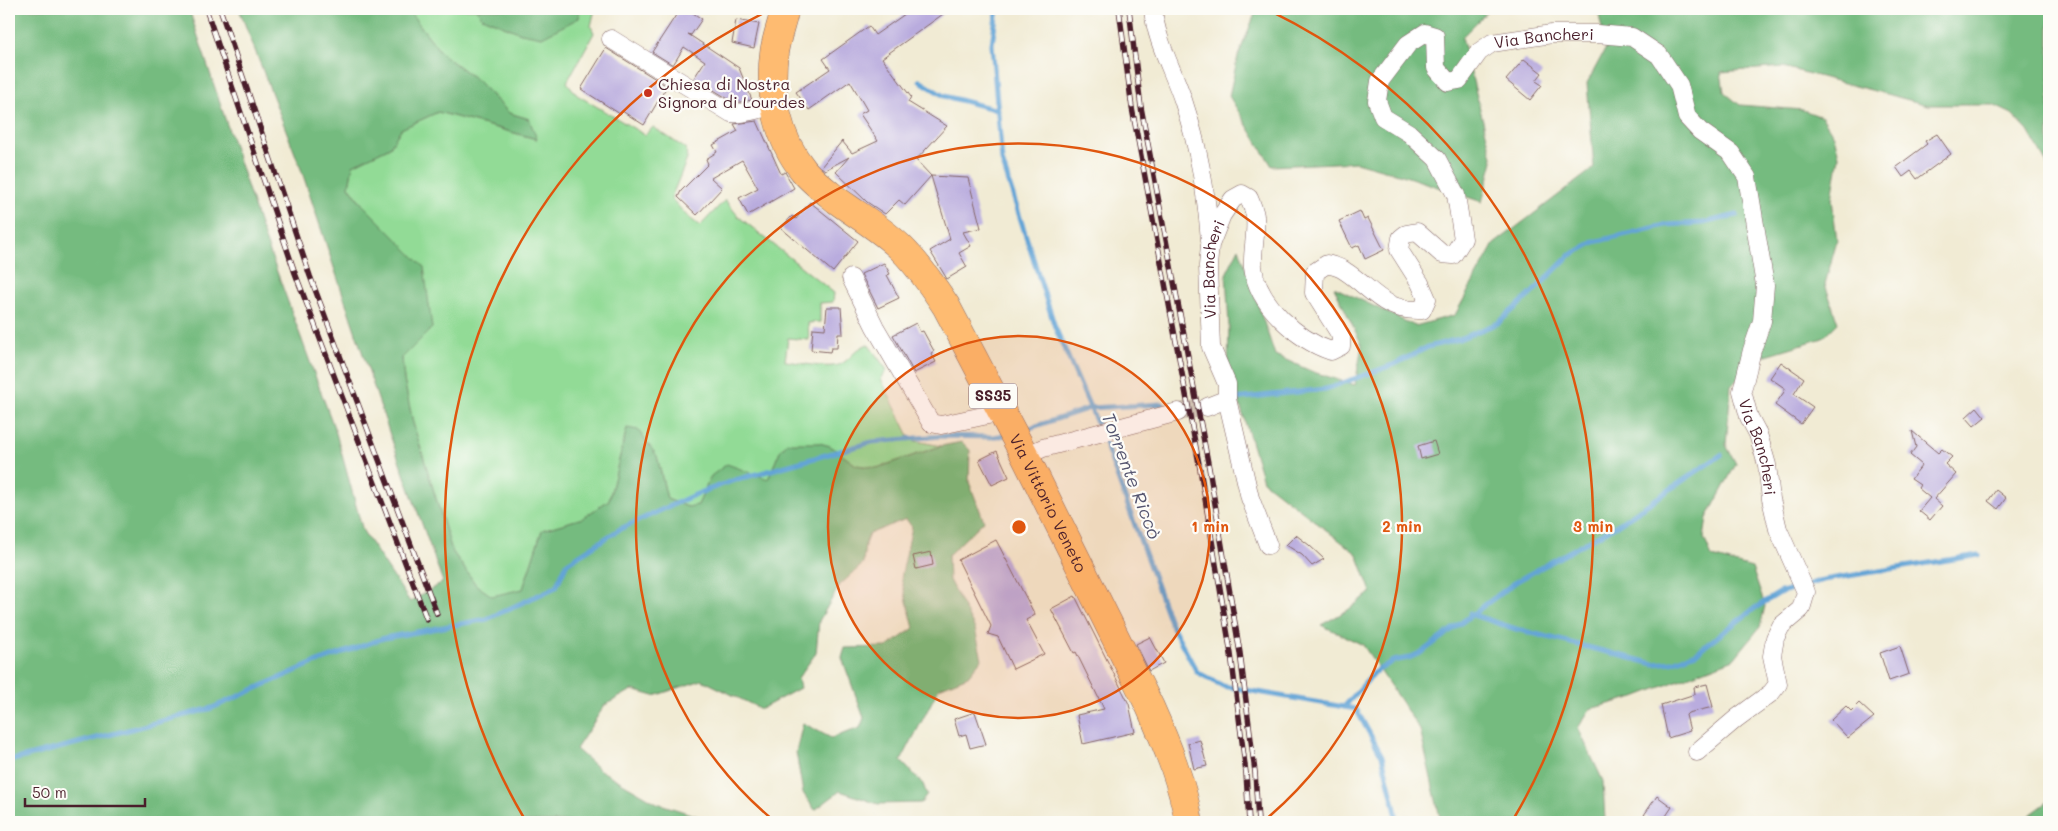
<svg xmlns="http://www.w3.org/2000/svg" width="2058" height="831" font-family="Mali,sans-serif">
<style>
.green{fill:#92db96;stroke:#6e7d60}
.forest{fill:#75bb7f;stroke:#606d55}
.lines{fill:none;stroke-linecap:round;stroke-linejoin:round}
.stream{stroke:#63a4d6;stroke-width:5}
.building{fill:#b9acde}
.minor-tunnel{stroke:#d0c2b2;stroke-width:18;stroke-dasharray:18 9;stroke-linecap:butt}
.minor-casing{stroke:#846666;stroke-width:19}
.primary-casing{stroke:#846666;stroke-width:29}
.minor{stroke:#fff;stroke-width:18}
.primary{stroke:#febb71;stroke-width:28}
.rail-casing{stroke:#4a1f2b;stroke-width:5.5}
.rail{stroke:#fdfcf7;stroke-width:4;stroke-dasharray:11;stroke-linecap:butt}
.ring{fill:none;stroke:#e0560e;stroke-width:2.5}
.poi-dot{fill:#c8321e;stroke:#fdfcf7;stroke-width:2}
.labels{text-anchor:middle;stroke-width:4.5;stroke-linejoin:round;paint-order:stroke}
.shield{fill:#fdfcf7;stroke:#806168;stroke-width:1}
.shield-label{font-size:15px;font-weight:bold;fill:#4a1f2b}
.street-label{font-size:16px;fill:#4a1f2b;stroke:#fdfcf7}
.poi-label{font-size:16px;fill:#4a1f2b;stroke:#fdfcf7;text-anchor:start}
.water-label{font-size:18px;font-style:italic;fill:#54546f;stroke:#fdfcf7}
.centre{fill:#e0560e;stroke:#fdfcf7;stroke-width:2.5}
.ring-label{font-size:15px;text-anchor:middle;font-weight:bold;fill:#e0560e;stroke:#fdfcf7;stroke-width:4.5;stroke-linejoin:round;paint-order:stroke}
</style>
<rect width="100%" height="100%" fill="#fdfcf7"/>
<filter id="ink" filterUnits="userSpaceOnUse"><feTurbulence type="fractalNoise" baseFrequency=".02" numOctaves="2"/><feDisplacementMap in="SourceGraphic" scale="10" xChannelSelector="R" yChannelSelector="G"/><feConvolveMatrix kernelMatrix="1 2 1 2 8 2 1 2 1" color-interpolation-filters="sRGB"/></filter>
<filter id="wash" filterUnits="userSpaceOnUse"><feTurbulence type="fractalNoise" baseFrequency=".0096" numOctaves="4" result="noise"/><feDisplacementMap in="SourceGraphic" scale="20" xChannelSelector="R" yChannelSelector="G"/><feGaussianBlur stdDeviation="1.12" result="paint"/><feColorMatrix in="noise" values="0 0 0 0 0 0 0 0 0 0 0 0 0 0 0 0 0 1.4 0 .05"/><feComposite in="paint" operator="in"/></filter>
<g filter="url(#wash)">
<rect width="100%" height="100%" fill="#f1ebd4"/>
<path class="green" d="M410,9H476L482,17L521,33L579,18V9H595L591,26L594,33L567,82L577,95L645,135L653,127L686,149L687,159L671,198L687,216L700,226L725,200L739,217L834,293L833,302L820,303V322L808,323L809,340L788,338L785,361C799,362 831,371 843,363C853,356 855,349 868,344L887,370L881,379L911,440L941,446L877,468L856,465L830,446L819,443L780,451L768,479L711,476L698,505L688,507L667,499L657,456L627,428L609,500L583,518L542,530L523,589L492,597L476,585L452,551L413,423L404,380L402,358L432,328L362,204L349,186L353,165L390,147L401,129L438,112L536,139L529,119L509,113L478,81L442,54L409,11Z"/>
<path class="forest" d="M9,9H189L261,228L336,433L363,531L410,602L443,582L390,435L301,169L239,9H410L409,11L442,54L478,81L509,113L529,119L537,139L438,112L401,129L390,147L353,165L349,186L362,204L424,267L432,328L402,358L404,380L413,423L452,551L476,585L492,596L523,589L542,530L583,518L609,500L627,428L638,430L657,456L667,499L688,507L698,505L711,476L727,464L768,479L780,451L787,443H819L830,446L856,465L877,468L941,446L962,442L970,450L969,482L984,521L948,555L949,580L975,629L982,659L968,676L939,688L901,761L923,784L927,795L921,803L878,804L840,791L815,810L803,793L796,752L803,723L831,738L860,728L864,718L842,658L845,648L887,647L914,628L901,578L912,527L906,519L869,534L865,544L863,564L840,585L819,621L816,653L798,678L800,688L761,709L702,680L654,696L632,690L605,705L576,749L600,770L657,803L700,817L706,822H9Z
M476,9H579V18L542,37L521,33L482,17Z
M1259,9H1490L1462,37L1493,161L1482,202L1402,175L1356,162L1272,166L1229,96L1238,56L1255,14Z
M1589,9H2049V167L2028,131L2012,114L1993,105H1928L1783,67L1721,72L1724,92L1740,105L1803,110L1822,117L1834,136L1839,156L1832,199L1837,241L1825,284L1838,323L1823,338L1763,356L1731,385L1726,445L1736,464L1707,518L1704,538L1712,557L1752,568L1765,606L1760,627L1734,659L1635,697L1590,709L1578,728L1603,781L1605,822H1441L1420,730L1363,645L1321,625L1348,610L1371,592L1357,554L1263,481L1228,365L1229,326L1226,274L1239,248L1275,355L1313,372L1355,385L1362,345L1334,287L1415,326L1455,315L1494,244L1594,168L1587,83L1606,48L1599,15Z
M2049,801V822H2024L2027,817Z"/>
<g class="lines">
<path class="stream" d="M997,9L992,44L1002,161L1055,327L1103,437L1170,622L1197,672L1223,686L1356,709L1382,756L1396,813L1395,822
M920,81L944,96L998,110
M1234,399L1326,389L1395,364L1428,347L1459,339L1498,323L1531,294L1569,256L1594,242L1665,225L1703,223L1737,215
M1021,431L1090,408L1162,404
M1807,585L1823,580L1979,555
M1470,614L1516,629L1654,664L1672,662L1696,653L1755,608L1781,592L1799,587
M1344,707L1375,672L1393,661L1409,658L1422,652L1517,581L1617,525L1721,455
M9,761L212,708L309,665L384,638L487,619L556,587L567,563L620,529L694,495L732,481L872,442L941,436L994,437L1005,435"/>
</g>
<g id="blocks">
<path class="building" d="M680,9H687L702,19L691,35L688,34L739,68L752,100L735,103L694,78L705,61L684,47L673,65L652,52Z
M912,9H950L882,58L911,97L908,102L947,126L916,160L931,176L968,178L981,228L963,232L971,246L959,253L967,267L947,279L930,251L950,239L931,176L905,205L899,200L885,214L867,202L836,172L849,157L825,170L821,167L842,141L852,153L878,141L860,114L867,110L850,81L809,110L796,92L830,69L823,59L869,26L875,35Z
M736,20L759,24L754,48L732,43Z
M606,48L667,86L644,125L622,111L620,114L581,89Z
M1524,59L1542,73L1536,81L1542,85L1530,100L1506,80Z
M757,121L781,174L785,172L794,188L748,215L739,198L758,188L742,160L711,178L722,188L697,215L678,197L681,191L708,164L706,159L717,152L713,145L738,131L734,124Z
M1937,134L1951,154L1917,179L1911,171L1903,177L1896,167L1927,144L1925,141Z
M810,202L858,241L833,272L781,228L792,216L796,219Z
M1360,211L1364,220L1368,218L1384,250L1365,259L1359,245L1352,248L1339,221Z
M884,263L890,274L887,275L899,298L878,308L861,274Z
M827,307H841L843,334H838L837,348H831L830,352L811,350L813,328L825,329Z
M916,323L920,332L923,331L934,351L931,353L936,362L914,373L893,335Z
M1781,362L1804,378L1794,394L1813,407L1801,424L1775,405L1786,389L1770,378Z
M1977,407L1985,417L1974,426L1966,417Z
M1912,431L1938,453L1942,449L1952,457L1945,464L1956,474L1934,499L1942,506L1930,520L1919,511L1930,498L1918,488L1920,485L1911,479L1922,465L1910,455L1916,447Z
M1434,441L1438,454L1421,459L1418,446Z
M997,451L1009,477L992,485L979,460Z
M1996,490L2006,498L1998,509L1988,501Z
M1296,535L1309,545L1324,559L1312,566L1302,555L1286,545Z
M996,540L1035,615L1026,620L1044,654L1013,669L998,637L988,634L991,626L958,560Z
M931,552L933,565L916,569L913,556Z
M1075,596L1129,704L1135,732L1083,744L1077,715L1104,709L1076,652L1074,653L1051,609Z
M1150,637L1164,663L1149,671L1136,644Z
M1900,646L1909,674L1889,681L1880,653Z
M1707,684L1713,707L1688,713L1686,715L1690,731L1668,738L1661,705L1695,694L1694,687Z
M1859,703L1874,717L1848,738L1831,720L1846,706L1851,711Z
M975,712L986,744L970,748L966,734L959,736L954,719Z
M1200,740L1207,766L1194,769L1188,743Z
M1657,796L1672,807L1662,822H1655L1644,815Z"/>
</g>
</g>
<g filter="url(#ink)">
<use href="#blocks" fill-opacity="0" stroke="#846666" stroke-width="1"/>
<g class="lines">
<path class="minor-tunnel" d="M1178,412L1207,407"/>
<defs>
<g id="minor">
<path d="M1153,9C1156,41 1173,70 1183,100C1199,148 1206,190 1210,240"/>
<path d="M611,39L731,113C739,116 764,107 775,106"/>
<path d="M851,278L875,327L931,423L941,425L1002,412"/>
<path d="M1227,399L1250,498L1268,545"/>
<path id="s1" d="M1207,407L1227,399V384L1211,347L1208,266L1210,245L1222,215L1233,199L1242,194L1249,198C1251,204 1255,211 1255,217C1257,233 1252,250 1253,267C1257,304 1298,340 1331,351L1341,346V336L1314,293L1315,272L1327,264C1333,266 1340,267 1345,271C1373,289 1383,312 1422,310L1427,299L1420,283L1399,250L1401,238L1406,234L1417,232L1442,254L1453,255L1463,239L1456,195L1437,159L1409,133L1383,117L1377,101L1380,81L1408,44L1425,33L1435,36L1436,68L1448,82L1459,80L1479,52L1492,43L1552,34H1597L1632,37L1659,55L1679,85L1687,117L1700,131L1731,153L1747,177L1765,285L1762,321L1752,350L1742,391L1749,417L1758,434L1767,465L1771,499L1778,529L1806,592L1801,609L1781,626L1775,638L1772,656L1778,684L1771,693L1737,718L1697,752"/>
<path d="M1025,456L1043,448L1178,412"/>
</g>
<g id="primary">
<path id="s2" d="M785,9C782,23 776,38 774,53C769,94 777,138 804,171C813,182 827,192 838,201C860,217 883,230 902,249C919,266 933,286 946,306L1025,456L1150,707C1167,745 1182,782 1189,822"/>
</g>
</defs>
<use href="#minor" class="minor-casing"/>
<use href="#primary" class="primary-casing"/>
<use href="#minor" class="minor"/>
<use href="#primary" class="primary"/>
<defs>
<path id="rail" d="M206,9L295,273L427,620
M220,9L310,276L437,614
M1119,9L1132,108L1200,469L1231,654L1246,773L1249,822
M1129,9L1141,107L1209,468L1240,653L1255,772L1258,822"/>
</defs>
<use href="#rail" class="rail-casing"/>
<use href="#rail" class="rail"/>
</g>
</g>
<circle cx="1019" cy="527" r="191" fill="#e0560e" fill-opacity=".12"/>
<g class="ring">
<circle cx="1019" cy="527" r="191"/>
<path d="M773 820A383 383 0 1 1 1265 820"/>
<path d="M524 818A574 574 0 0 1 772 9M1266 9A574 574 0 0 1 1514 818"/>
</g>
<circle class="poi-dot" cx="648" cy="93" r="5"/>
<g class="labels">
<rect class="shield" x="969" y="383.5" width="48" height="25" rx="4"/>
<g class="shield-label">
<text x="993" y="401">SS35</text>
</g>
<g class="street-label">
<text dy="6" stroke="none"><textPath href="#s1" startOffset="1249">Via Bancheri</textPath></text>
<text dy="6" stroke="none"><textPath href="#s1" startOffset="155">Via Bancheri</textPath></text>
<text dy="6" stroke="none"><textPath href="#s1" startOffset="1802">Via Bancheri</textPath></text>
<text dy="6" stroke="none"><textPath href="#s2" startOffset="590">Via Vittorio Veneto</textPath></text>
</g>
<g class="poi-label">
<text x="658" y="90">Chiesa di Nostra<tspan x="658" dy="18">Signora di Lourdes</tspan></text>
</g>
<g class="water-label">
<text transform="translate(1131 476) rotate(69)" y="6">Torrente Riccò</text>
</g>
</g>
<circle cx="1019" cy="527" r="8" class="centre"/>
<g class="ring-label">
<text x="1210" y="532">1 min</text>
<text x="1402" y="532">2 min</text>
<text x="1593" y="532">3 min</text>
</g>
<rect width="2058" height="831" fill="none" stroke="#fdfcf7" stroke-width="30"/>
<path d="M25 798v8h120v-8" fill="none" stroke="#4a1f2b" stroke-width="2.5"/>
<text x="32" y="798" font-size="15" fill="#4a1f2b" stroke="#fdfcf7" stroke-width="4" paint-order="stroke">50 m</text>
</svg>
